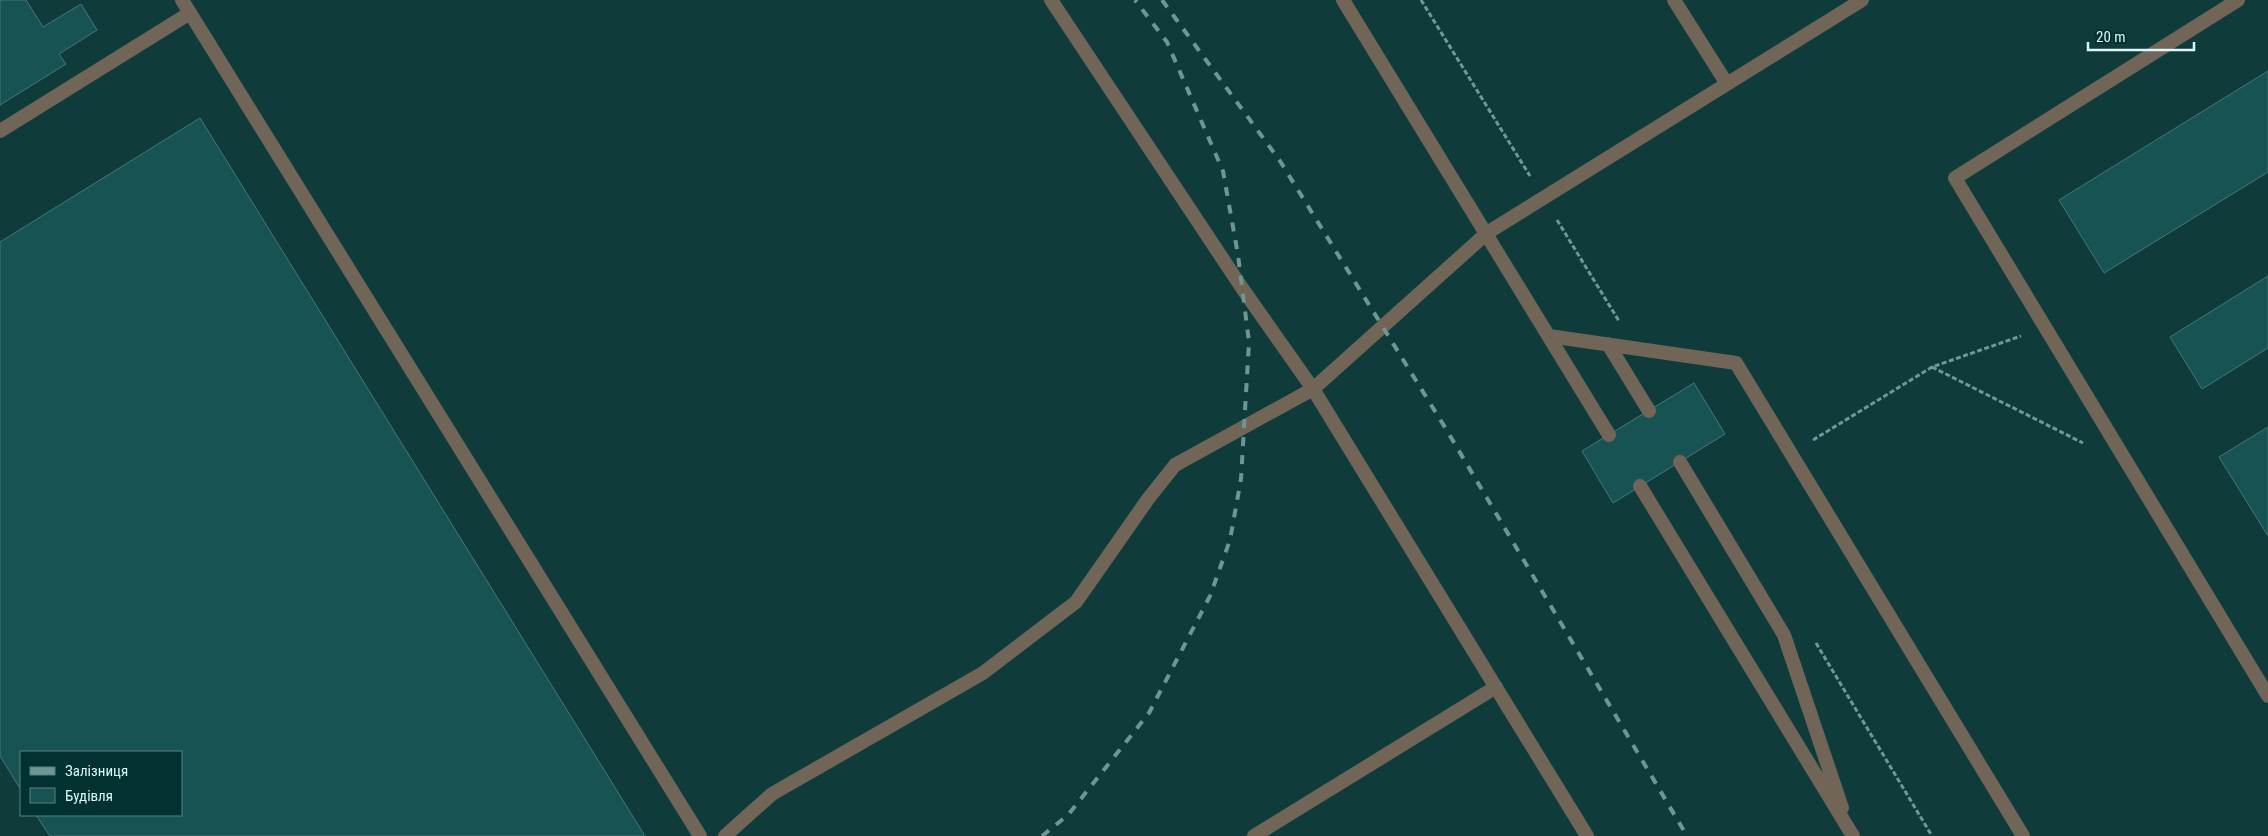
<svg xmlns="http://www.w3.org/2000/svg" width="2268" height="836" font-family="'Roboto Condensed',sans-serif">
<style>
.building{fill:#185353;stroke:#427979}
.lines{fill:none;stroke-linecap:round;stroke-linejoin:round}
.path{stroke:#739797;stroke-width:3;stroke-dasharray:5 2.5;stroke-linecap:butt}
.service{stroke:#706556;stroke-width:14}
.rail{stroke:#709595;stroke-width:4;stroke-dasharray:9 9;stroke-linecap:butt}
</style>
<rect width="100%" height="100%" fill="#0f3c3b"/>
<path class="building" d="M0,0H26L43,27L81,4L97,30L59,54L66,64L0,105Z
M2268,71V172L2104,273L2059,200Z
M200,118L645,836H50L36,815H181V752H21V790L0,756V242Z
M2268,276V348L2202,389L2170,337Z
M1694,383L1725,434L1613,503L1582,451Z
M2268,427V536L2219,457Z"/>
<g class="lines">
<path class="path" d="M1421,0L1530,176
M1557,220L1619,321
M1932,367L2083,443
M1813,440L1932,367L2021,336
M1816,643L1932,836"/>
<path class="service" d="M182,0L700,836
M1051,0L1242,288L1313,389L1587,836
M1343,0L1609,435
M1674,0L1727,84
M2238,0L1955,178L2268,696
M0,131L190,13
M1549,336L1736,363L2023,836
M1608,344L1649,411
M1680,462L1784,635L1842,808
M1640,486L1853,836
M725,836L772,794L983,673L1076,602L1148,499L1175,465L1313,389L1487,233L1862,0
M1254,836L1496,687"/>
<path class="rail" d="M1162,0L1280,161L1446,429L1687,836
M1042,836L1068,815L1149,713L1210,596L1230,540L1241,479L1249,342L1238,255L1223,171L1167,42L1135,0"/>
</g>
<rect x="20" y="751" width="162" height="65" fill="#023131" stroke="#598181"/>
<rect x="30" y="767" width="25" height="8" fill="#709595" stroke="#598181"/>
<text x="65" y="776" font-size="15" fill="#dcf8f8">Залізниця</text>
<rect x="30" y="788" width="25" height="15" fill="#185353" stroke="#598181"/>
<text x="65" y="801" font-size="15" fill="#dcf8f8">Будівля</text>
<path d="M2088 42v8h106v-8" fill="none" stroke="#dcf8f8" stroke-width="2.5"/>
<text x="2096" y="42" font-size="15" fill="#dcf8f8" stroke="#023131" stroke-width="4" paint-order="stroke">20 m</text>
</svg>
